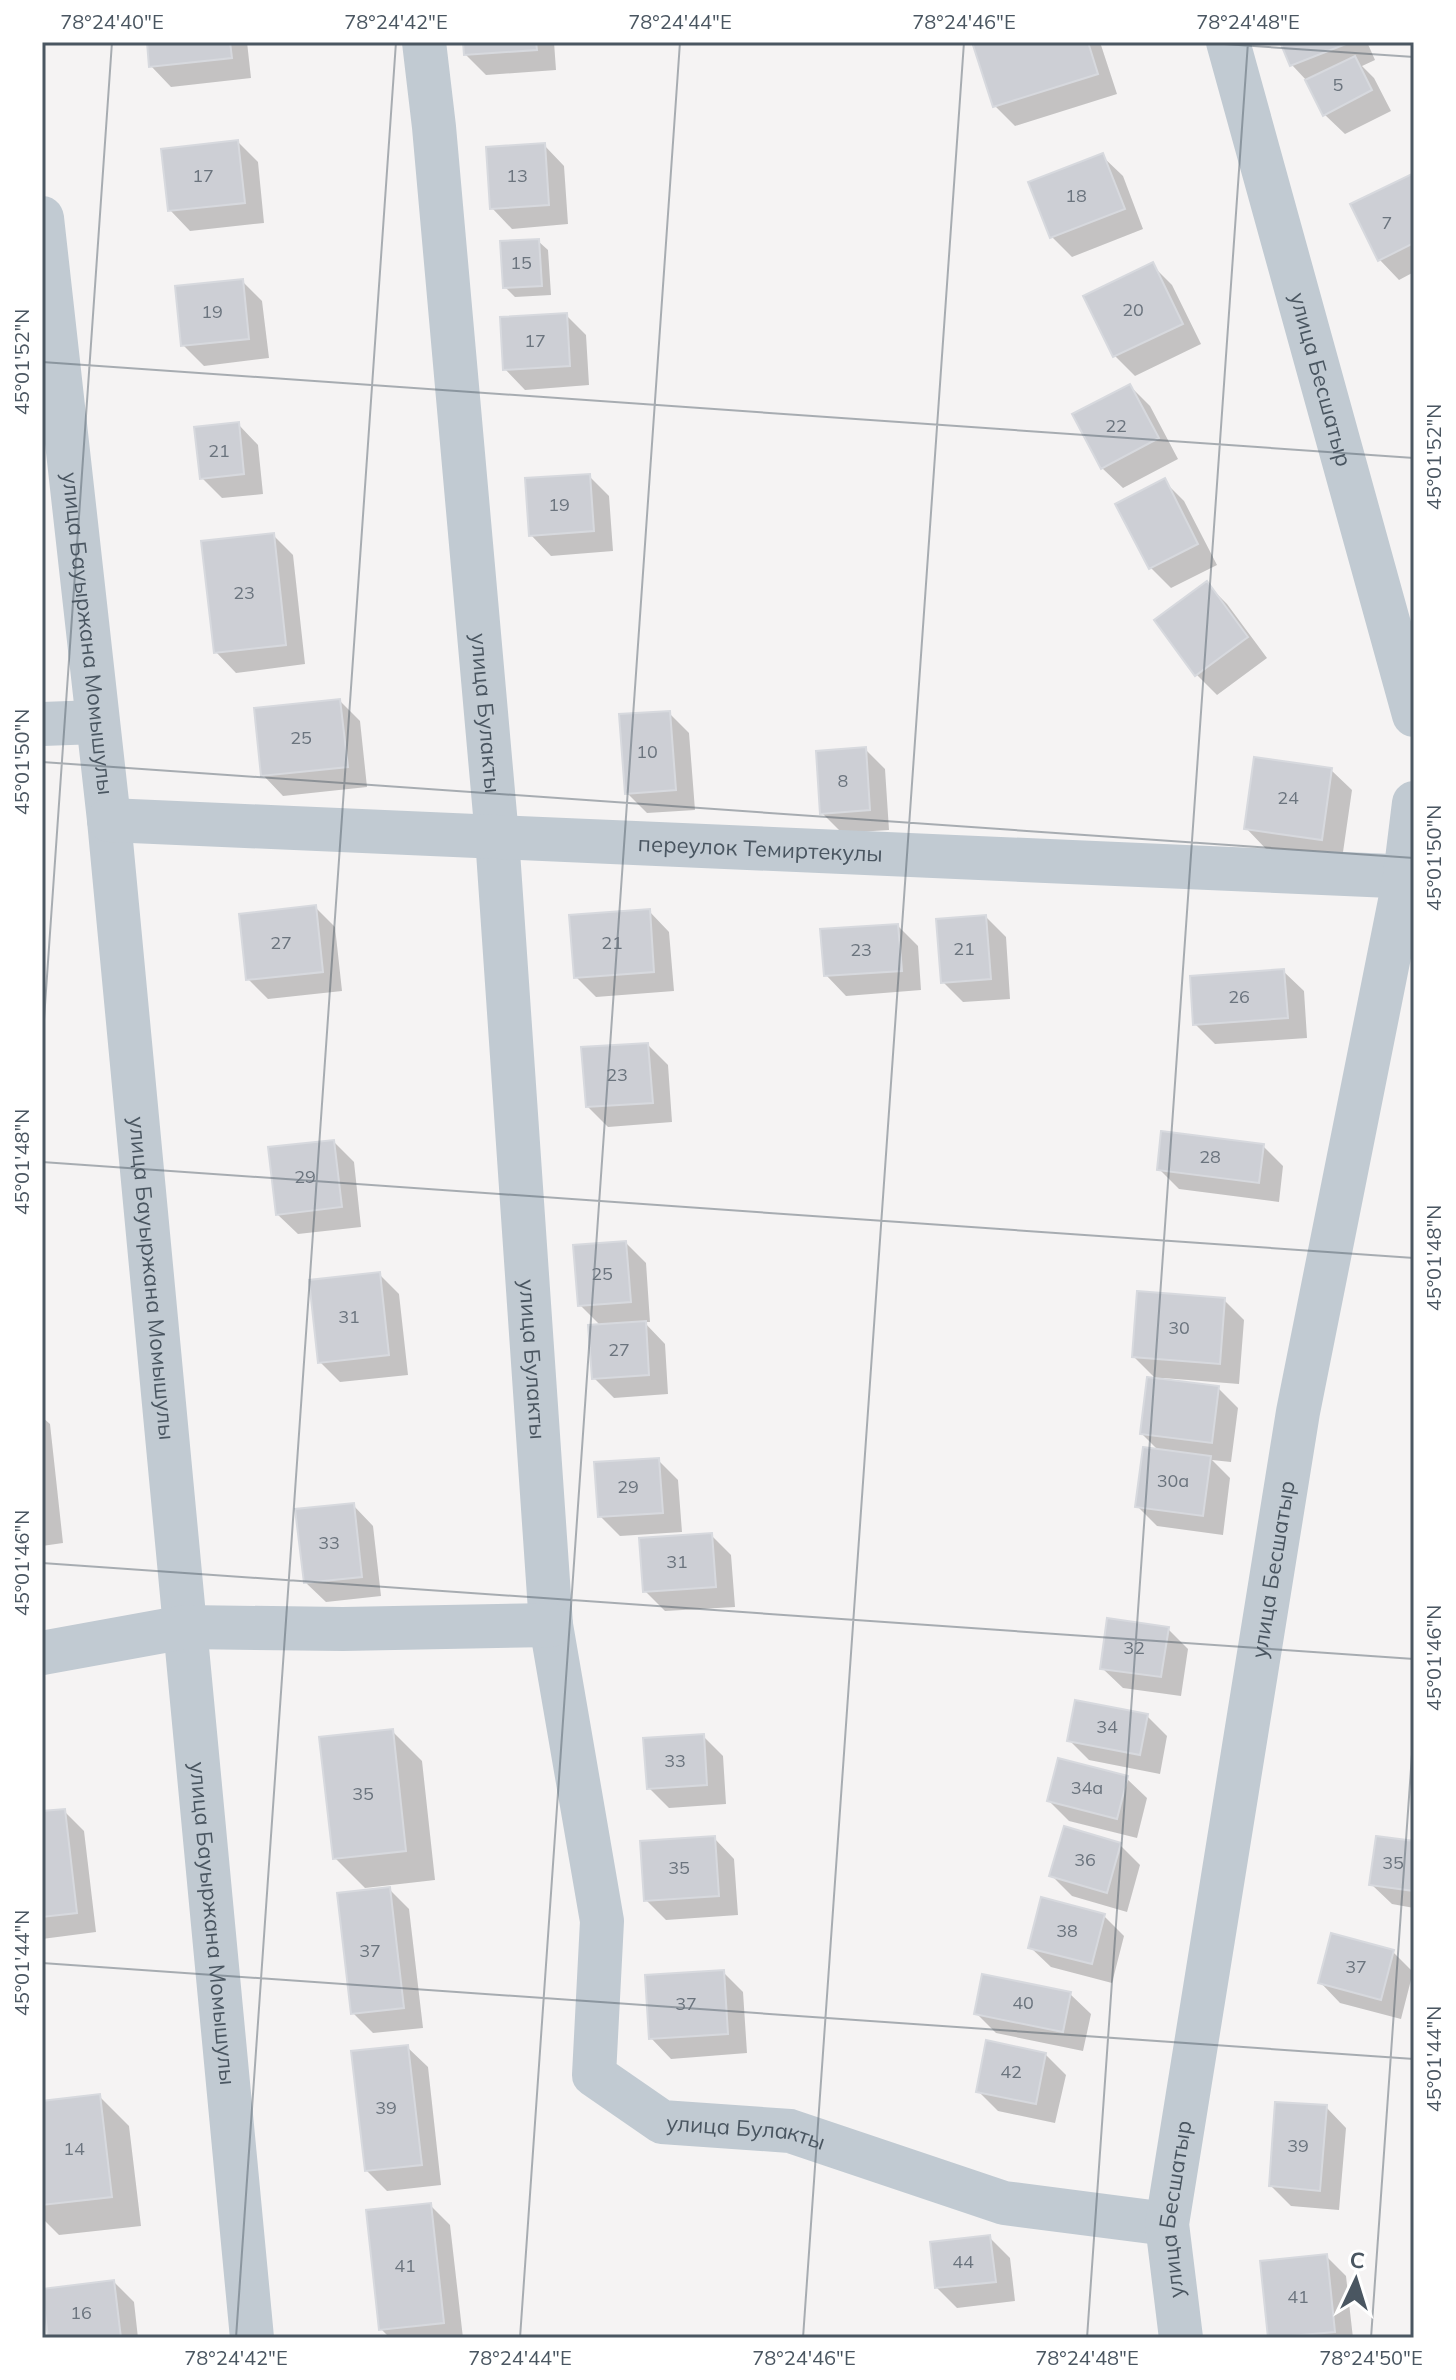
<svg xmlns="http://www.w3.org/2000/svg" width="1456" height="2380" font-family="Mulish,sans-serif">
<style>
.shadow{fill:#0003}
.building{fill:#cdcfd5;stroke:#d7d9de;stroke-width:2}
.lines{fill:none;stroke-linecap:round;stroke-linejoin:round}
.minor{stroke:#c1cad2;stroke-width:44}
.ticks{fill:none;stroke:#4a5661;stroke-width:2;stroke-opacity:0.45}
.labels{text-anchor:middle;stroke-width:6;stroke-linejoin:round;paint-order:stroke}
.number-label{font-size:18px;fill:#6b747e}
.street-label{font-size:22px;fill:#4a5661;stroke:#fff}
.neatline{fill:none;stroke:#4a5661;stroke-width:3}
.ticks-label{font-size:20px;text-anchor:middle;fill:#4a5661}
</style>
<rect width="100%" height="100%" fill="#f5f3f3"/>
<path class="shadow" d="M149,42H247L251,78L171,87L151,66Z
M465,42H554L556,70L486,75L466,55Z
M974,42H1100L1117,94L1015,126L995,106Z
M1282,42H1367L1375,60L1362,66L1374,78L1391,111L1345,134L1324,114L1307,81L1292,65Z
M238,142L258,162L264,223L190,231L170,210Z
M544,145L564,166L568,224L512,229L492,208Z
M1102,156L1123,176L1143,229L1072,257L1052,237Z
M1414,175V272L1399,280L1379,259Z
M538,241L548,250L551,295L515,297L505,287Z
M1152,265L1172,285L1201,344L1135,376L1115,356L1086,296Z
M242,281L262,301L269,358L204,366L183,345Z
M566,315L586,335L589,385L525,390L505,369Z
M1130,386L1150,406L1178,459L1123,488L1102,468Z
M238,424L258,445L263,494L222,498L202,478Z
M589,476L609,496L613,551L551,556L531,535Z
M1164,481L1184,501L1217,565L1171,588L1151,568Z
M273,535L293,555L305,664L236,673L216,652Z
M1207,584L1227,604L1267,658L1217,695L1197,675Z
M340,701L360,721L367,787L283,796L263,775Z
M669,713L689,733L695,810L647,813L627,793Z
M865,749L885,769L889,830L842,833L822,813Z
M1331,770L1352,790L1342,859L1266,849L1246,828Z
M315,907L335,927L342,991L268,999L248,979Z
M649,911L669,932L674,991L596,997L576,977Z
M986,917L1006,937L1010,999L963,1002L943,982Z
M898,926L918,946L921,990L846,996L826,975Z
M1283,971L1304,991L1307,1038L1215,1044L1195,1024Z
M648,1045L668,1065L672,1122L608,1127L588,1107Z
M334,1142L354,1162L361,1227L298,1234L277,1214Z
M1263,1146L1283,1166L1279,1202L1179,1189L1159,1169Z
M626,1243L646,1263L650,1322H644L665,1344L668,1394L614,1398L594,1378L601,1326L580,1305Z
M379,1274L399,1294L408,1375L340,1382L320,1362Z
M1224,1300L1244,1320L1239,1384L1163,1378V1381L1218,1388L1238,1408L1231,1462L1212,1460L1230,1478L1223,1535L1157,1526L1137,1506L1159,1451L1142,1434L1158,1381L1134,1357Z
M42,1417L50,1424L63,1543L42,1546Z
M658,1460L678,1480L682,1532L620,1536L600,1516Z
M353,1505L373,1526L381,1596L326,1602L305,1582Z
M711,1535L731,1555L735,1607L665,1611L645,1591Z
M1168,1629L1188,1649L1181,1696L1123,1688L1102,1668Z
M1147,1716L1167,1736L1160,1774L1089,1760L1069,1740Z
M392,1731L422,1761L435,1880L365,1888L335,1858Z
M703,1736L723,1756L726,1804L669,1808L649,1788Z
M1126,1778L1147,1798L1137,1838L1069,1821L1049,1801Z
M64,1811L84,1831L96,1932L42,1939V1813Z
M714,1838L734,1859L738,1915L666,1920L646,1900Z
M1414,1843V1908L1392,1904L1371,1884Z
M1120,1845L1140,1865L1127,1912L1072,1896L1052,1876Z
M389,1889L409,1909L423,2028L373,2033L353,2013Z
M1104,1916L1124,1936L1112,1983L1051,1967L1030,1947Z
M1393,1952L1413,1972L1401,2019L1340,2003L1320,1982Z
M723,1972L743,1992L747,2053L671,2059L651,2038Z
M1070,1994L1091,2014L1083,2051L996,2033L976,2013Z
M407,2047L428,2067L441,2185L387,2191L366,2170Z
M1045,2054L1066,2075L1055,2123L998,2111L978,2091Z
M99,2096L129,2126L141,2226L59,2235L42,2218V2103Z
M1326,2107L1346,2128L1339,2210L1291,2206L1271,2186Z
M430,2205L450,2225L463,2338H390L381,2329Z
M989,2237L1010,2258L1015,2301L957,2308L937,2288Z
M1326,2256L1346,2276L1353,2338H1270L1262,2263Z
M114,2282L134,2302L138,2338H50Z"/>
<path class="building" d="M147,42H230L232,58L149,67Z
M463,42H536L537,50L464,55Z
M972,42H1088L1098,74L993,107Z
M1280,42H1351L1290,66Z
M1355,56L1372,90L1323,116L1305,80Z
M238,140L245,203L168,211L161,149Z
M545,143L549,205L490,209L486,147Z
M1103,153L1125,209L1050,238L1028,182Z
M1414,173V243L1378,261L1350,204Z
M539,239L542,286L503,288L500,241Z
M1153,262L1183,324L1113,357L1083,296Z
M243,279L249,339L181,346L175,286Z
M567,313L570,366L503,370L500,317Z
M1130,384L1159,438L1101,469L1072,414Z
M239,422L244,474L200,479L194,427Z
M590,474L594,531L529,536L525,478Z
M1165,478L1198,544L1149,569L1115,504Z
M274,533L286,645L214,653L201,541Z
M1207,581L1248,637L1195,676L1154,620Z
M340,699L348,767L261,776L254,708Z
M670,711L676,790L625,794L619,714Z
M866,747L870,810L820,814L816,751Z
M1254,757L1332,768L1322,840L1244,829Z
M316,905L323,972L246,980L239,914Z
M650,909L654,972L574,978L569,915Z
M986,915L991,979L941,983L936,919Z
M898,924L902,971L824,976L820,929Z
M1284,969L1288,1018L1193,1025L1190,976Z
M648,1043L653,1103L586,1107L581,1047Z
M1161,1131L1264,1144L1259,1183L1157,1170Z
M334,1140L342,1207L276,1215L268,1147Z
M626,1241L631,1302L578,1306L573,1245Z
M380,1272L389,1355L318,1363L309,1280Z
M1137,1291L1225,1298L1220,1364L1132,1357Z
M646,1321L649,1375L592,1379L588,1325Z
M1147,1377L1219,1386L1212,1443L1140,1434Z
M1143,1447L1211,1456L1203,1516L1135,1507Z
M659,1458L663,1513L598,1517L594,1462Z
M354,1503L362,1577L304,1583L295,1509Z
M712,1533L716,1587L643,1592L639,1538Z
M1107,1618L1169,1627L1161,1677L1100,1669Z
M1075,1700L1148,1714L1140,1755L1067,1741Z
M393,1729L406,1851L333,1859L319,1737Z
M704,1734L707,1785L647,1789L643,1738Z
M1058,1758L1128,1776L1117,1819L1047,1801Z
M65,1809L77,1913L42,1917V1811Z
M1064,1826L1121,1843L1107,1893L1049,1876Z
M715,1836L719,1896L644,1901L640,1841Z
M1376,1836L1414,1841V1891L1369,1885Z
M390,1887L404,2008L351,2014L337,1893Z
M1041,1897L1105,1914L1092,1964L1028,1948Z
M1331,1933L1394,1950L1381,2000L1318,1983Z
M724,1970L728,2034L649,2039L645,1975Z
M982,1974L1071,1992L1063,2032L974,2014Z
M986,2040L1046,2053L1036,2104L976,2092Z
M408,2045L422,2165L365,2171L351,2051Z
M100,2094L112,2197L42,2205V2101Z
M1275,2102L1327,2105L1320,2191L1269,2186Z
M431,2203L444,2323L379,2330L366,2210Z
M990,2235L996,2282L935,2288L930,2242Z
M1327,2254L1335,2332L1268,2338L1260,2261Z
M114,2280L121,2338H48L42,2289Z"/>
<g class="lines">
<g class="minor">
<path id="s1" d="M424,42L434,127L497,837L551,1625L602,1921L594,2075L662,2122L790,2131L1004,2203L1167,2224"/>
<path id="s2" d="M1228,42L1414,715"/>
<path id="s3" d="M42,218L109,820L252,2338"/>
<path d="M42,724L97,722"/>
<path id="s4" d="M109,820L1414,877"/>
<path d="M42,1653L185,1627L343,1629L551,1625"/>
<path id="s5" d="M1181,2338L1167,2224L1298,1412L1405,876L1414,803"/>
</g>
</g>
<path class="ticks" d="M1195,42L1414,57M42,362L1414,458M42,762L1414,858M42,1048L112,42M42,1162L1414,1258M42,1563L1414,1659M42,1963L1414,2059M236,2338L396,42M520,2338L680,42M803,2338L964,42M1087,2338L1248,42M1371,2338L1414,1726"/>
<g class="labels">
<g class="number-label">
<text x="1338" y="91">5</text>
<text x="203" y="182">17</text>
<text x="517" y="182">13</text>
<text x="1076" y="202">18</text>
<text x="1387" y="229">7</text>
<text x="521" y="269">15</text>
<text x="1133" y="316">20</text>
<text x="212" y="318">19</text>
<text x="535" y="347">17</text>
<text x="1116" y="432">22</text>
<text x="219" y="457">21</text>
<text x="559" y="511">19</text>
<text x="244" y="599">23</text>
<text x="301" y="744">25</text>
<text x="647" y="758">10</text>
<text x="843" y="787">8</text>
<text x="1288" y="804">24</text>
<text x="281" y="949">27</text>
<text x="612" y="949">21</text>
<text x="964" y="955">21</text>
<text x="861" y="956">23</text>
<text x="1239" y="1003">26</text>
<text x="617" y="1081">23</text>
<text x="1210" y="1163">28</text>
<text x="305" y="1183">29</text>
<text x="602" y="1280">25</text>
<text x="349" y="1323">31</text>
<text x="1179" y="1334">30</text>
<text x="619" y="1356">27</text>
<text x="1173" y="1487">30а</text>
<text x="628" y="1493">29</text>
<text x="329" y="1549">33</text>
<text x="677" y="1568">31</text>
<text x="1134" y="1654">32</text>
<text x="1107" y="1733">34</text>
<text x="675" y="1767">33</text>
<text x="1087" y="1794">34а</text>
<text x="363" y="1800">35</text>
<text x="1085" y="1866">36</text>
<text x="1393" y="1869">35</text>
<text x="679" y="1874">35</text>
<text x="1067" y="1937">38</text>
<text x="370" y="1957">37</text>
<text x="1356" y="1973">37</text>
<text x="1023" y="2009">40</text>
<text x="686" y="2010">37</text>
<text x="1011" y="2078">42</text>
<text x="386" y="2114">39</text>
<text x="1298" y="2152">39</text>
<text x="74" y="2155">14</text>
<text x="963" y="2268">44</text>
<text x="405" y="2272">41</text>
<text x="1298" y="2303">41</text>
<text x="81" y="2319">16</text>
</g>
<g class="street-label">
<text dy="8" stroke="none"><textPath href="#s2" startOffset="350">улица Бесшатыр</textPath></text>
<text dy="8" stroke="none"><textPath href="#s3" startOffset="418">улица Бауыржана Момышулы</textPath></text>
<text dy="8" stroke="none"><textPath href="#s1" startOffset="674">улица Булакты</textPath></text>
<text dy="8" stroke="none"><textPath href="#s4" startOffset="652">переулок Темиртекулы</textPath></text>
<text dy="8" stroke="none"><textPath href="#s3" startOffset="1066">улица Бауыржана Момышулы</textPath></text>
<text dy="8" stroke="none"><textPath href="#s1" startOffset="1322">улица Булакты</textPath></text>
<text dy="8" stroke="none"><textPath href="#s5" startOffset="778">улица Бесшатыр</textPath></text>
<text dy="8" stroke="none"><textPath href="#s3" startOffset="1714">улица Бауыржана Момышулы</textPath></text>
<text dy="8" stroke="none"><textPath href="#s1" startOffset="2210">улица Булакты</textPath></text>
<text dy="8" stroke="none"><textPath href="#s5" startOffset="130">улица Бесшатыр</textPath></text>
</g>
</g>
<rect width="1456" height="2380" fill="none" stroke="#ffffff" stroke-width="88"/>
<g transform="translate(1356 2280) rotate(4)" stroke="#ffffff" stroke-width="6" paint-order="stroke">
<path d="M0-6L14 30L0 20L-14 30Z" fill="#4a5661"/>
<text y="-12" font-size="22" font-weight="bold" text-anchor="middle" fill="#4a5661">С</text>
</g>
<rect x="44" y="44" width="1368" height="2292" class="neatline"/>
<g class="ticks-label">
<text x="112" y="29">78°24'40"E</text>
<text x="396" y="29">78°24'42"E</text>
<text x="680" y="29">78°24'44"E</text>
<text x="964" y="29">78°24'46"E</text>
<text x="1248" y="29">78°24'48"E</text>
<text transform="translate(22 362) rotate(-90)" y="7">45°01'52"N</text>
<text transform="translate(1434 457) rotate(-90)" y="7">45°01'52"N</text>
<text transform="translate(22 762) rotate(-90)" y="7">45°01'50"N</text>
<text transform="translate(1434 858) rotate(-90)" y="7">45°01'50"N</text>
<text transform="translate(22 1162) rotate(-90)" y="7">45°01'48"N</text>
<text transform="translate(1434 1258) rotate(-90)" y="7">45°01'48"N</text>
<text transform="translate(22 1563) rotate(-90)" y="7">45°01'46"N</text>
<text transform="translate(1434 1658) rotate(-90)" y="7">45°01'46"N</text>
<text transform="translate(22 1963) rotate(-90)" y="7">45°01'44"N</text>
<text transform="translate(1434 2059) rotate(-90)" y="7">45°01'44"N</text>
<text x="236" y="2365">78°24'42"E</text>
<text x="520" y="2365">78°24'44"E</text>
<text x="804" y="2365">78°24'46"E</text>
<text x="1087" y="2365">78°24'48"E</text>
<text x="1371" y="2365">78°24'50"E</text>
</g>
</svg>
